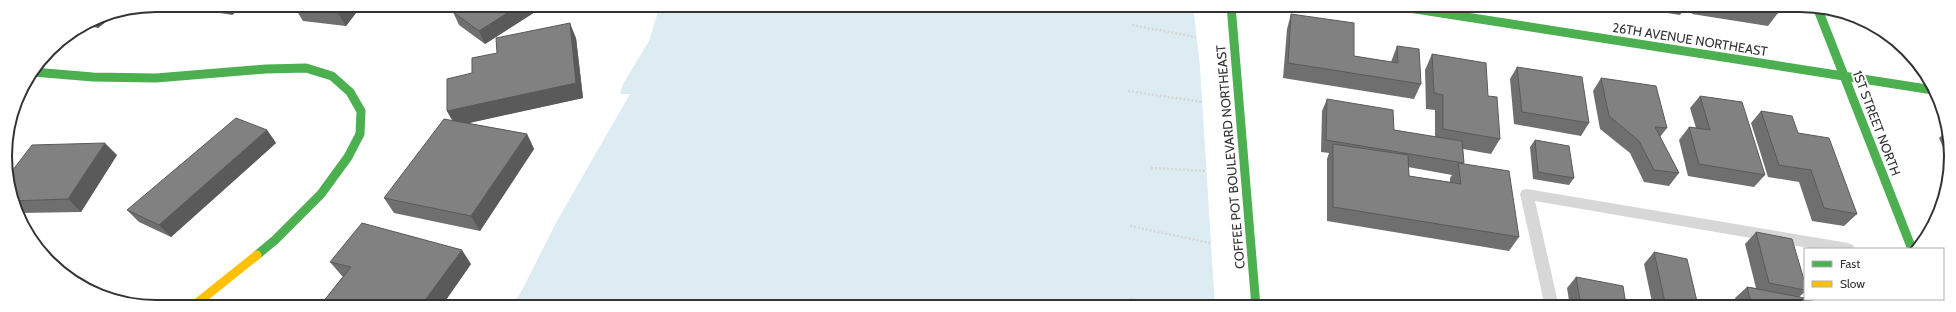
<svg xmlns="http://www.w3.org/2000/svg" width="1956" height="312" font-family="Cabin,sans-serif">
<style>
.water{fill:#ddebf3}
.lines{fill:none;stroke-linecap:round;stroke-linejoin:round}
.path{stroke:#d6d6d6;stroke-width:2.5;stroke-dasharray:2 2;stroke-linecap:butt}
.lane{fill:#d7d7d7;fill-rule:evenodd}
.fast{stroke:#4caf50;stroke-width:9}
.slow{stroke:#ffc107;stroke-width:9}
.wall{fill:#6f6f6f;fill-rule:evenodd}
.shaded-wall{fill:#5a5a5a}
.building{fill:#818181;stroke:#5a5a5a}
.labels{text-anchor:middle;stroke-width:4;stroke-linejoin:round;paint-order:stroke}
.street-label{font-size:13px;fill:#333;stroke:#fff}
.rim{fill:none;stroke:#333;stroke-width:2}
</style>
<rect width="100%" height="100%" fill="#fff"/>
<path class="water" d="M660,5H1193L1200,67L1215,307H511L521,292L557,221L630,94H620L623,84L649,41Z"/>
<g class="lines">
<path class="path" d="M1132,25L1196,37
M1128,91L1202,102
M1151,168L1207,171
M1130,226L1211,243
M1129,307L1131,299L1160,307"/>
<path class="lane" d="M1527,189L1848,243L1853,245L1855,249H1815L1535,201L1559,307H1545L1520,194L1522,190Z"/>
<path class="fast" d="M1231,5L1256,307
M1390,5L1933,90
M1817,7L1912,249
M33,72L93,77L156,78L266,69L306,68L332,76L350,92L361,111L360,134L348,157L321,194L275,240L257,255"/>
<path class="slow" d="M192,307L257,255"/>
</g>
<path class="wall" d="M156,5H177L167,13L146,7Z
M192,5H243L232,15L196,9Z
M274,5H362L346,26L303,21L295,8Z
M461,5H546L485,44L459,25L453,12L463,6Z
M1636,5H1687L1680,15L1637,8Z
M1689,5H1776L1778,13L1768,26L1692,14Z
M117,13L98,28L86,25L98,16Z
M1291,14L1354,56L1391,62L1397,46L1421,84L1414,99L1283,78L1287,29Z
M576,38L583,98L468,123L527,134L534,149L480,231L394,213L384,198L452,120L447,111L472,73Z
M1432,54L1488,96L1500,139L1491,154L1463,149L1464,163V164L1519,237L1509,251L1327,221V159L1329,153L1321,152L1322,111L1327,99L1394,130L1435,137V110L1426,109L1425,70ZM1408,167L1452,175L1450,178V182L1409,176Z
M1517,67L1589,123L1581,136L1514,124L1510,79Z
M1601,78L1667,128L1660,137L1679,173L1669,186L1644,182L1630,153L1600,129L1593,91Z
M1700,96L1765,175L1754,187L1688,176L1679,140L1689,127L1696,128L1690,108Z
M1761,111L1798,133L1857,214L1844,226L1812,221L1799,182L1768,177L1751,123Z
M267,130L276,143L171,237L139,222L127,210Z
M1946,131L1950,164L1939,138Z
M1535,140L1574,178L1569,185L1533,179L1530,147Z
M117,155L81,212L18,213L13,204L9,175Z
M1756,232L1803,278L1805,277V292L1799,297L1809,307H1737L1735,298L1747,287L1756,288L1745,244Z
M1654,252L1698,306L1702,307H1653L1644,264Z
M330,262L471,264L441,307H319L343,276H342Z
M1576,277L1626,305L1637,307H1570L1567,288Z
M1810,299H1839L1812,306Z
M1358,301L1386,307H1356Z"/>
<path class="shaded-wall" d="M161,5H177L167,13Z
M225,5H243L232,15Z
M344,5H362L346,26L338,13Z
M520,5H546L485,44L479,31Z
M117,13L98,28L92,21L98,16Z
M570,23L576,38L583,98L456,126L447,111Z
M267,130L276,143L171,237L159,225Z
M527,134L534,149L480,231L471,216Z
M105,143L117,155L81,212L68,199Z
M462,250L471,264L441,307H420Z"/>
<path class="building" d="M297,5H344L338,13L294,8Z
M465,5H520L479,31L453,12Z
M1728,5H1776L1778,13Z
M1291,14L1354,23V56L1398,63L1397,46L1419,49L1421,84L1288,63Z
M570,23L576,83L447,111V79L472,73V58L497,53L496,38Z
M1432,54L1486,63L1488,96L1497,97L1500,139L1443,129V95L1434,93Z
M1517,67L1582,77L1589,123L1522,112Z
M1601,78L1656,86L1667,128L1655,127L1679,173L1654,170L1639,141L1609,116Z
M1700,96L1742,102L1765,175L1699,164L1689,127L1710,130Z
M1327,99L1393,110L1394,130L1462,141L1464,163L1326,140Z
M1761,111L1792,116L1798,133L1829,138L1857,214L1824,208L1811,170L1779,165Z
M236,118L267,130L159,225L127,210Z
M444,119L527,134L471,216L384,198Z
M1535,140L1569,146L1574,178L1538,172Z
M105,143L68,199L12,201L9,175L32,145Z
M1333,144L1408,155L1409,176L1461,184L1458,163L1509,171L1519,237L1333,207Z
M362,223L462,250L420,307H319L351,267L330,262Z
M1756,232L1792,239L1805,283V290L1769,283Z
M1654,252L1687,259L1698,306L1702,307H1666Z
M1576,277L1623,286L1626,305L1637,307H1581Z
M1747,287L1805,298V299H1807L1809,307H1752Z
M1826,299H1839L1827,302Z
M1358,301L1386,307H1358Z"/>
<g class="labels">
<g class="street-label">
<text transform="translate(1690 39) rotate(9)" y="5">26TH AVENUE NORTHEAST</text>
<text transform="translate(1877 123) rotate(69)" y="5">1ST STREET NORTH</text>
<text transform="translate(1230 157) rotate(-95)" y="5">COFFEE POT BOULEVARD NORTHEAST</text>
</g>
</g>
<path d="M0 0H1956V312H0ZM156 12H1800A144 144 0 0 1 1944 156V156A144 144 0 0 1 1800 300H156A144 144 0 0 1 12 156V156A144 144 0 0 1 156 12Z" fill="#fff" fill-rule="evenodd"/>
<path class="rim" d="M156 12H1800A144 144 0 0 1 1944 156V156A144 144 0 0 1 1800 300H156A144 144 0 0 1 12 156V156A144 144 0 0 1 156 12Z"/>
<rect x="1804" y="248" width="140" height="52" fill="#ffffff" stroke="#adadad"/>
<rect x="1812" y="261" width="20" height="6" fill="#4caf50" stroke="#adadad"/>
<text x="1840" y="268" font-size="12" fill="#333333">Fast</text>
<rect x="1812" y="281" width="20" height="6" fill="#ffc107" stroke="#adadad"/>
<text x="1840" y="288" font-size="12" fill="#333333">Slow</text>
</svg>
